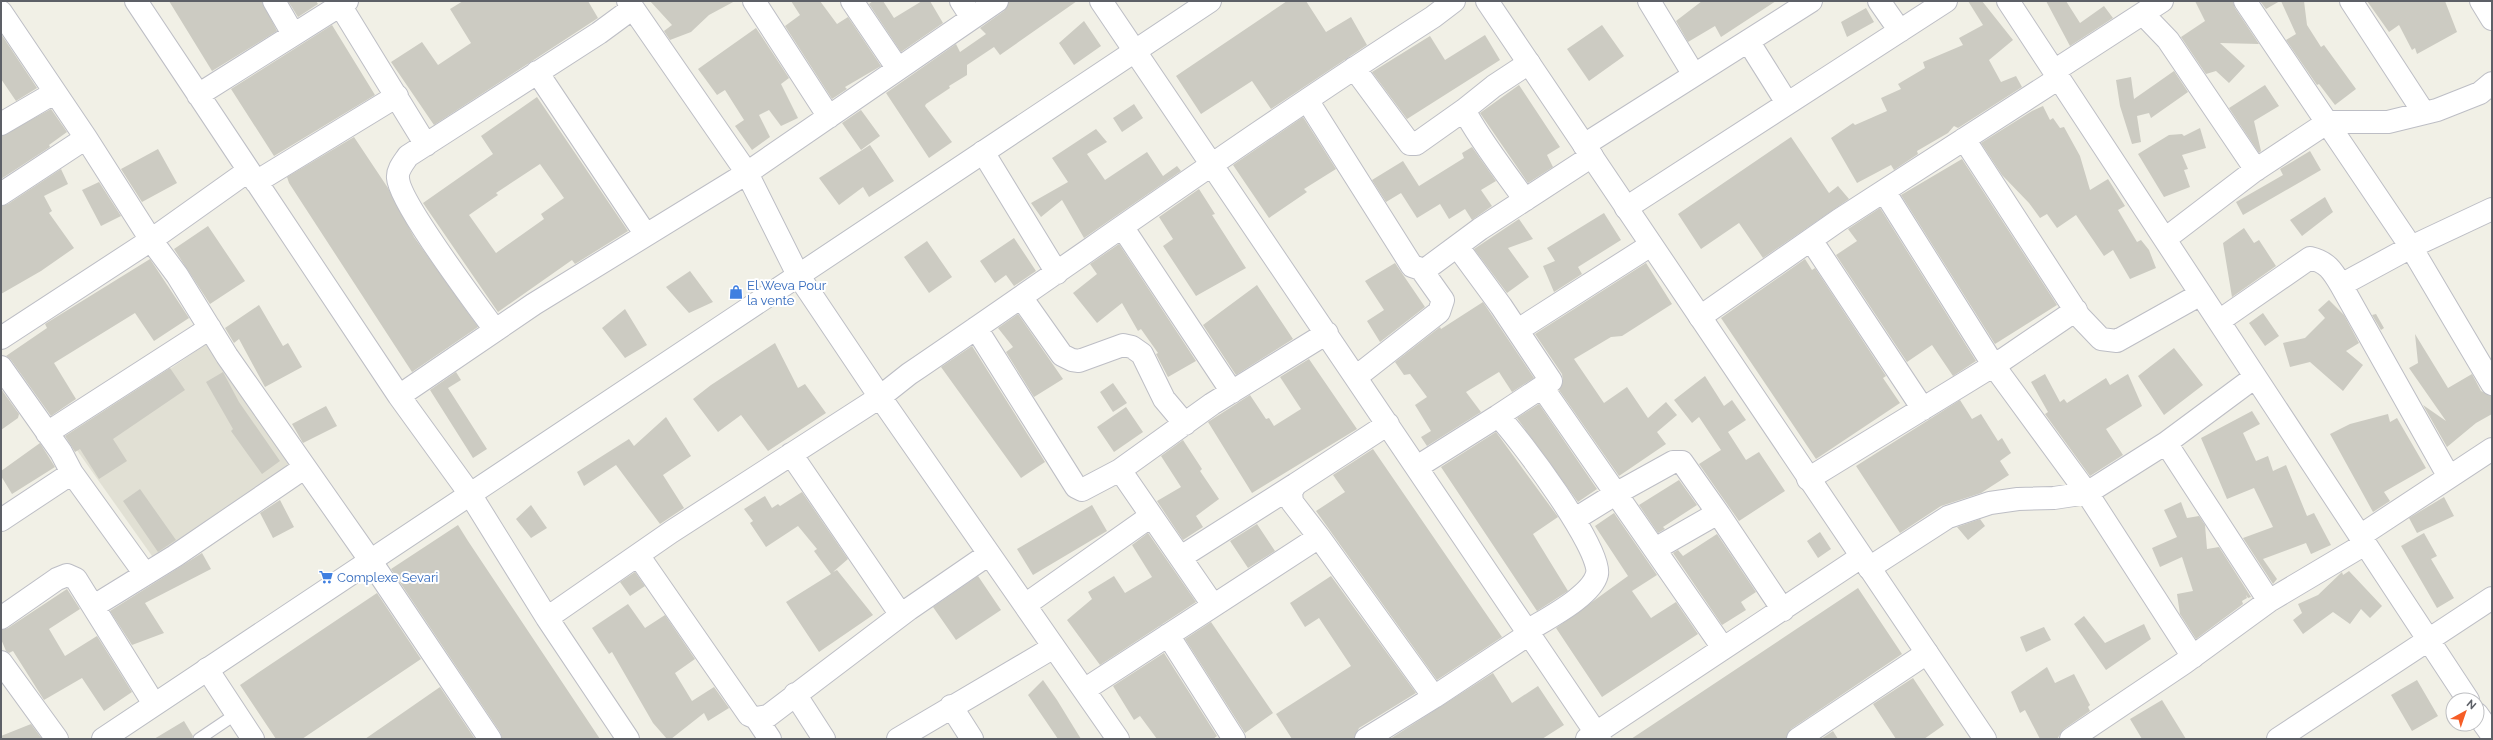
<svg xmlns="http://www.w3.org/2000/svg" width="2493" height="740" font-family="Raleway,sans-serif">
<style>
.education{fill:#e1e0d4}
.building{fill:#cccbc2;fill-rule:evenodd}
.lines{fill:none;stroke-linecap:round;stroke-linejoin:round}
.service-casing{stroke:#bdbec5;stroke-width:13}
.minor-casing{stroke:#bdbec5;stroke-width:24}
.tertiary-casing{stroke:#bdbec5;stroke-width:24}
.secondary-casing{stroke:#bbbdc4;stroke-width:24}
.service{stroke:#fff;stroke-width:11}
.minor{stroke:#fff;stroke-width:22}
.tertiary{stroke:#fff;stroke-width:22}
.secondary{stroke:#fff;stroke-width:22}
.labels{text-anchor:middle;stroke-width:4;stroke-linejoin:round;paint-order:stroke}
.shop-label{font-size:13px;fill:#366cbe;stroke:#fff;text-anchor:start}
</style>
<rect width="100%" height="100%" fill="#f1f0e6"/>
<path class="education" d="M206,344L293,468L157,563L69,439Z"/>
<path class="building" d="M169,1H262L277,31L212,71Z
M288,1H316L318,4L298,17Z
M463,1H588L598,18L434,125L391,62L422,42L438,65L471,43L450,9Z
M650,1H735L709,15L691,32L670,40L664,31L672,25Z
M791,1H820L837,24L848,17L881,66L845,87L847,89L832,99L785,26L800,15Z
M873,1H883L894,18L922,1H930L943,23L901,52L869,4Z
M1009,1H1077L1000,55L994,47L967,65V75L949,86L950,88L926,104L925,106L952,142L929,158L886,93L956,44L960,52L986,34L980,28L1004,11Z
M1287,1H1306L1326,32L1351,17L1367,45L1271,109L1252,81L1201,114L1176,76Z
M1702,1H1776L1721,37L1715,26L1688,42L1676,21Z
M1968,1H1982L2013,40L1989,60L2001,82L2016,76L2022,87L1958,128L1954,126L1948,133L1917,151L1918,154L1894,170L1891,165L1857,183L1831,138L1853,123L1855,125L1887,111L1881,98L1901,89L1898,84L1925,68L1923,62L1963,45L1959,38L1983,25Z
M2046,1H2066L2080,23L2104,6L2113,18L2070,46Z
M2195,1H2233L2235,8L2259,44L2220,43L2245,66L2229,83L2216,71L2206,74L2181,37L2205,21Z
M2260,1H2280L2266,9Z
M2281,1H2304L2307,25L2321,47L2324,45L2356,89L2335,105L2319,84L2317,85L2286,40L2296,34Z
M2367,1H2445L2457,32L2417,54L2415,48L2412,50L2399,25L2389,32Z
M1866,8L1874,22L1847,37L1841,22Z
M1084,21L1101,46L1074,65L1059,43Z
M332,25L375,95L274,156L231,89Z
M1602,25L1624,56L1589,81L1567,49Z
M756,28L789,78L781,84L798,118L781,126L769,110L759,115L770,137L752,150L735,126L744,120L725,90L717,95L698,69Z
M1,34L37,88L16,101L1,79Z
M1485,35L1500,60L1407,119L1372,72L1430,36L1445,60Z
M2174,71L2188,92L2151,118L2149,113L2137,116L2141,142L2132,144L2120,106L2116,80L2131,77L2134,99Z
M1519,85L1560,147L1547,155L1553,167L1528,183L1480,113Z
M2265,85L2279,106L2254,121L2261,151L2259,153L2229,108Z
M537,97L628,231L575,264L572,260L498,312L423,203L493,154L481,136ZM540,164L564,198L541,214L544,219L496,253L469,215L498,195L496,193Z
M1134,104L1143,118L1122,132L1113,118Z
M2043,106L2050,120L2053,118L2060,128L2064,127L2080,156L2090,190L2108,179L2125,206L2118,210L2137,242L2141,240L2149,250L2156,268L2130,279L2113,250L2104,256L2076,215L2057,228L2047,214L2040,218L2029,203L2002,175L1981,143L2032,111Z
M51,109L67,132L49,145L50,147L1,179V136Z
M861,110L880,136L861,150L842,123Z
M1303,117L1336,169L1304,189L1307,192L1269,218L1233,165Z
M2200,128L2206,148L2182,155L2188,169L2184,170L2190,187L2164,197L2138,154L2169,135L2182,134L2184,136Z
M1096,129L1107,142L1087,154L1105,180L1147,152L1163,176L1177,166L1181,171L1084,238L1062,200L1041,217L1031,203L1068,182L1052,158Z
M354,137L388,188L414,237L478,327L412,372L289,183L287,177Z
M1791,137L1829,193L1838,186L1849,199L1763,258L1739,223L1701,249L1678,214Z
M870,145L894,181L869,197L863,187L839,205L819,178Z
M1472,147L1496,181L1481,190L1492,206L1472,220L1465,209L1449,219L1440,204L1417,218L1401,193L1386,202L1372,180L1403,161L1419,186L1464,158L1462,153Z
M158,149L177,183L142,202L121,169Z
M2310,151L2321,170L2243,215L2236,202L2283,175L2280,169Z
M1962,159L2057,305L1995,344L1901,195Z
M61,169L68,184L44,196L52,211L49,213L74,248L41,271L1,294V206L8,204Z
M99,182L121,216L101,226L82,190Z
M1199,189L1215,214L1212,215L1246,268L1196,296L1163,246L1173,239L1159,217Z
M2325,197L2333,212L2302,236L2290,220Z
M1880,208L1976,361L1953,376L1932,345L1907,362L1836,255L1857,241L1848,229Z
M1604,213L1621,240L1578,267L1582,274L1554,292L1543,266L1555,261L1547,248Z
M1519,219L1533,239L1508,248L1529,277L1507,293L1474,249Z
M208,226L245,281L210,304L174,249Z
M2244,228L2254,243L2259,240L2276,266L2232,297L2223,243Z
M1014,238L1036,271L1014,286L1006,275L995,283L980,261Z
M927,241L952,277L929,293L904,257Z
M1119,244L1196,361L1168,377L1156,354L1158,353L1141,329L1138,331L1122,303L1097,323L1073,293L1097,274L1090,264Z
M150,259L189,318L154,341L135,313L54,363L76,399L51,416L11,360L6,356L47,328L45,324Z
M1805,259L1812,270L1815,268L1886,376L1883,378L1900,403L1816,459L1721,318Z
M1395,263L1425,307L1380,342L1367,321L1384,310L1365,281Z
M1646,263L1672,304L1622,336L1611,337L1574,359L1604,403L1627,387L1648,418L1666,402L1677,415L1657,432L1666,444L1619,476L1559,390L1563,381L1562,374L1535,334Z
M690,271L713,302L689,313L666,287Z
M1257,285L1293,339L1236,375L1203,325Z
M2329,300L2344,315L2359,343L2346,351L2363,365L2343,391L2310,362L2290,367L2283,343L2305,338L2325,318L2318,310Z
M1483,302L1534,378L1512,392L1499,372L1466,392L1481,412L1427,446L1421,437L1431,431L1415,405L1427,397L1410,374L1404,375L1395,362L1440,327L1441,329Z
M259,305L283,346L288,343L302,367L265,387L239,339L234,343L225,328Z
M625,309L647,345L625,358L602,328Z
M2263,313L2279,336L2265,346L2249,323Z
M1018,314L1063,379L1034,397L1006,352L1013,347L998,328Z
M2376,314L2384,328L2381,330L2372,315Z
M2415,334L2448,388L2472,374L2481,391L2492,396V414L2476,423L2447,447L2423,405L2446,421L2409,368L2418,363Z
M775,343L798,388L805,384L826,413L768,451L741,415L718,432L693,399L711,385Z
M972,346L1045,462L1021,478L941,367Z
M2174,348L2203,385L2164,415L2138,376Z
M1309,359L1357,429L1252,493L1208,422L1250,395L1266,419L1269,418L1274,426L1301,409L1280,377Z
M170,368L185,390L113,439L127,461L99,479L80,449L75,452L65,436Z
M223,372L239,402L280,461L262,474L231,431L233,429L206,382Z
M456,372L461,380L448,388L487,449L473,458L430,390Z
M2045,374L2060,402L2064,399L2067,403L2106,378L2110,385L2128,374L2142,406L2106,429L2123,455L2090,476L2045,414L2048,412L2031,382Z
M1705,376L1724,406L1732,400L1746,420L1728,432L1746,460L1759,452L1785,491L1739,521L1699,464L1721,450L1699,417L1692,423L1674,400Z
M1113,383L1127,403L1113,412L1100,392Z
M1,389L19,414L18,418L1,430Z
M1960,400L1972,419L1981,414L1998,441L2002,438L2011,453L2000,461L2009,475L1981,493L1941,506L1900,533L1856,466Z
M1539,404L1597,489L1578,502L1517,418Z
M326,406L337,426L303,443L292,424Z
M1126,407L1143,432L1114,452L1097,427Z
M2252,411L2260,424L2243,433L2256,461L2268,456L2273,471L2286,465L2307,516L2314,513L2331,545L2311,554L2306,543L2263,559L2277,579L2273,584L2243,538L2273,527L2254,488L2227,499L2201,438Z
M2388,414L2390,422L2397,418L2426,468L2384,492L2390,501L2373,512L2330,434L2350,424Z
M666,417L691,456L663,475L684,508L660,524L616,465L584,486L577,472L629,439L634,446Z
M1496,432L1558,517L1533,534L1568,591L1537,611L1441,467Z
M1183,440L1202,469L1200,471L1219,499L1196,516L1203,527L1183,540L1157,501L1181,487L1161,456Z
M40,443L55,467L12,494L1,476V471Z
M1373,449L1502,637L1437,680L1316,511L1345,492L1333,475Z
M1679,480L1697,505L1663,527L1665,529L1658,533L1639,505Z
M140,489L176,540L158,552L123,501Z
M802,492L848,559L833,572L837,570L873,615L819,652L786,602L831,574L814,551L817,549L798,526L766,547L750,523L753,521L744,509L765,496L772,508L778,504L780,506Z
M2444,497L2454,516L2417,533L2409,518Z
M280,500L294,527L273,538L260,513Z
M2181,502L2187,518L2199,516L2205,525L2207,549L2219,547L2251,597L2248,598L2246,595L2247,598L2242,601L2243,604L2196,639L2180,614L2177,594L2193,591L2182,557L2160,567L2152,548L2177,537L2164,510Z
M531,505L547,528L531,538L516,519Z
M1092,505L1107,531L1033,575L1017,549Z
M1614,513L1657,575L1632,591L1651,618L1676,602L1698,634L1602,697L1556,628L1628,576L1595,526Z
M1980,519L1985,526L1968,540L1957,527Z
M1257,524L1275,551L1248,568L1230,541Z
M458,525L468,541L600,739H502L500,732L391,569Z
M1820,532L1831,549L1818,558L1807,541Z
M1148,533L1196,602L1100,665L1067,620L1092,599L1088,592L1114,576L1125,593L1152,577L1132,545Z
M2424,533L2437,556L2431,559L2454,598L2437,608L2401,546Z
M1717,534L1756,592L1741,602L1746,610L1722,625L1673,553L1678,550L1683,556Z
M202,553L211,569L145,603L164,633L132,645L110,611Z
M2349,571L2382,606L2370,618L2361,609L2350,624L2333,612L2303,634L2293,620L2302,613L2298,604L2318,595L2342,572L2343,575Z
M635,572L645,586L630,596L620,582Z
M978,576L1001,610L956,640L933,607Z
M1331,576L1416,693L1359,728L1354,739H1292L1276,714L1351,666L1319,618L1305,627L1290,603Z
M1858,588L1902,654L1791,729L1786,739H1631Z
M67,589L80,609L49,629L65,656L97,636L132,692L104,711L82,678L44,700L13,651L9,653L6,651L1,639V630L8,628Z
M377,593L421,659L302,739H276L240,685Z
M628,604L645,628L665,615L695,659L675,673L692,701L714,687L729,708L708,721L704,713L671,739H667L653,723L612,652L609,654L592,628Z
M2084,616L2105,643L2144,624L2151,639L2106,670L2074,624Z
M1211,622L1273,713L1245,733L1185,639Z
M2044,627L2051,640L2026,652L2020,637Z
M1164,653L1217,736L1213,739H1157L1140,716L1134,720L1113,686Z
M2047,667L2055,683L2074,674L2090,705L2088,707L2090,711L2064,729L2057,739H2040L2025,710L2020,713L2011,692Z
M1493,673L1512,703L1538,686L1564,725L1542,739H1390Z
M1913,678L1944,725L1924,739H1896L1873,704Z
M1043,680L1057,700L1081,739H1058L1028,695Z
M2417,680L2438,716L2412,731L2391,695Z
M440,687L475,739H365Z
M2162,700L2186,739H2142L2130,719Z
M184,721L193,736L192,739H154Z
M31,724L42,739H1V736Z
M1833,731L1838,739H1821Z"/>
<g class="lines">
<defs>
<path id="service" d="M199,739L236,714"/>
<path id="minor" d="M136,1L399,396L470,494L547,618L628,739
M274,1L293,34
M628,1L747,173L798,275L880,397L1118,739
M754,1L829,117
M852,1L898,69
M961,1L972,18
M1101,1L1600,739
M1649,1L1694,75
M1879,1L1900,31
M2008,1L2468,700
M2245,1L2411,247L2492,384
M2351,1L2424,113
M2481,1L2492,19
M340,5L426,145
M1,12L86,138L151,240L177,275L227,356L370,560L490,739
M2143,14L2168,40L2256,170
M1748,41L1787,103
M1354,68L1410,144H1416L1464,110C1481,142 1504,170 1525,200
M2054,71L2162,1
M537,72L646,235
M198,95L347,1
M1307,100L1412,266L1421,269
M1464,110L1494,86L1529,63
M1,124L54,93
M1964,139L2079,316L2101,339L2117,341L2201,294
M1584,145L1811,1
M983,152L1057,273
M256,182L397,96
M1884,191L1994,366L2087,493L2193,657
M1,194L86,138
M1626,208L1946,1
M1123,228L1232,392
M2165,239L2254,171L2328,122H2388L2437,110L2480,93L2492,83
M1811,240L1923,409
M1457,246L1501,306L1551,381L1542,387L1723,648
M2341,285L2411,247L2492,209
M1021,297L1062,355L1072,360L1079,361L1123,345L1132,347L1142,354L1164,399L1185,424
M1700,317L1839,220L2059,78
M2219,321L2310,258C2327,262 2332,270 2341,285L2449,477
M976,328L1076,487L1082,490L1120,470L1213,605
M495,330C477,305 399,202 398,178C397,170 404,162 408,156L599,33L633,8
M1518,330L1651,245
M1,338L151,240L248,171
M1,367L61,452L72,473L1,520
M1356,377L1439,312L1443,300L1421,269H1426L1480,229L1592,156
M399,396L534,304L747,173L997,1
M1498,416L1542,387
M1388,424L1296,484L1291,492L1292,502L1319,537L1434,697
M47,433L210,328
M2166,443L2269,601
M791,454L901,615
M1417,467L1498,416C1518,436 1603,550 1597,574C1592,596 1546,619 1527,631
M1120,470L1212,404L1327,333
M72,473L145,574
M1808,479L2004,359L2076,310
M1718,513L1783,610
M1575,519L1617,493L1673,462H1682L1718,513L1655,549
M2360,536L2492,449
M638,555L749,715L756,718L768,716L909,609L989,554
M1181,557L1296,484
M1869,568L1948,517L1990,503L2018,499L2054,498L2087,493L2166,443L2255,377
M1025,605L1151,516
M94,606L175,556L304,468
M1,618L57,579L67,575L76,579L154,704
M547,618L671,532L880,397L909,374C1084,255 1255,131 1433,17L1454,1
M1168,635L1234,739
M1,662L57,739
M207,669L253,739
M1084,690L1319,537
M795,694L824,739
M951,706L972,739
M2477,714L2492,735
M756,718L770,739
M898,739L1054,647
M1366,739L1434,697L1529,634
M1587,739L1861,557
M1798,739L1927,653
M2071,739L2184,663L2269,601L2365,544
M2278,739L2492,598"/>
<path id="tertiary" d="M1487,1L1985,739"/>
<path id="secondary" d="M103,739L1210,1"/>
</defs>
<use href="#service" class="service-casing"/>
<use href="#minor" class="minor-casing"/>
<use href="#tertiary" class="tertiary-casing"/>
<use href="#secondary" class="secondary-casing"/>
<use href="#service" class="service"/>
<use href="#minor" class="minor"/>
<use href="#tertiary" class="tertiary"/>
<use href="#secondary" class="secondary"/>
</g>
<defs>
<symbol id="shop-bare" viewBox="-9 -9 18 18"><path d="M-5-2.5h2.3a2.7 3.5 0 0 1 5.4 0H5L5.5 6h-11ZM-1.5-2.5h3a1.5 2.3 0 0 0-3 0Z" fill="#3f7fe0" stroke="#fff" stroke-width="2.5" paint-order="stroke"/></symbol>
<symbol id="supermarket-bare" viewBox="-9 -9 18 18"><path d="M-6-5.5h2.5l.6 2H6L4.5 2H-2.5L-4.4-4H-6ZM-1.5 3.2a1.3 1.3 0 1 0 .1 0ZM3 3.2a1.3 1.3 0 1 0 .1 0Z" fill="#3f7fe0" stroke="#fff" stroke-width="2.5" paint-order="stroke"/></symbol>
</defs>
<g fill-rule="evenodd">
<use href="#shop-bare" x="726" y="282" width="20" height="20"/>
<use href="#supermarket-bare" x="316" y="567" width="20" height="20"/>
</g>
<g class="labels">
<g class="shop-label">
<text x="747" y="290">El Weva Pour<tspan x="747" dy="15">la vente</tspan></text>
<text x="337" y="582">Complexe Sevari</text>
</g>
</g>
<rect width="2493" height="740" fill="none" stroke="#5d6067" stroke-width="4"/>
<g transform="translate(2465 712) rotate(40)"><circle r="19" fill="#ffffff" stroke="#bebfc2"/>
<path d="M0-3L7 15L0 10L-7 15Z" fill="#f65d26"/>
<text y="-6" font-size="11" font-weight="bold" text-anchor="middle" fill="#5d6067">N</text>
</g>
</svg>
